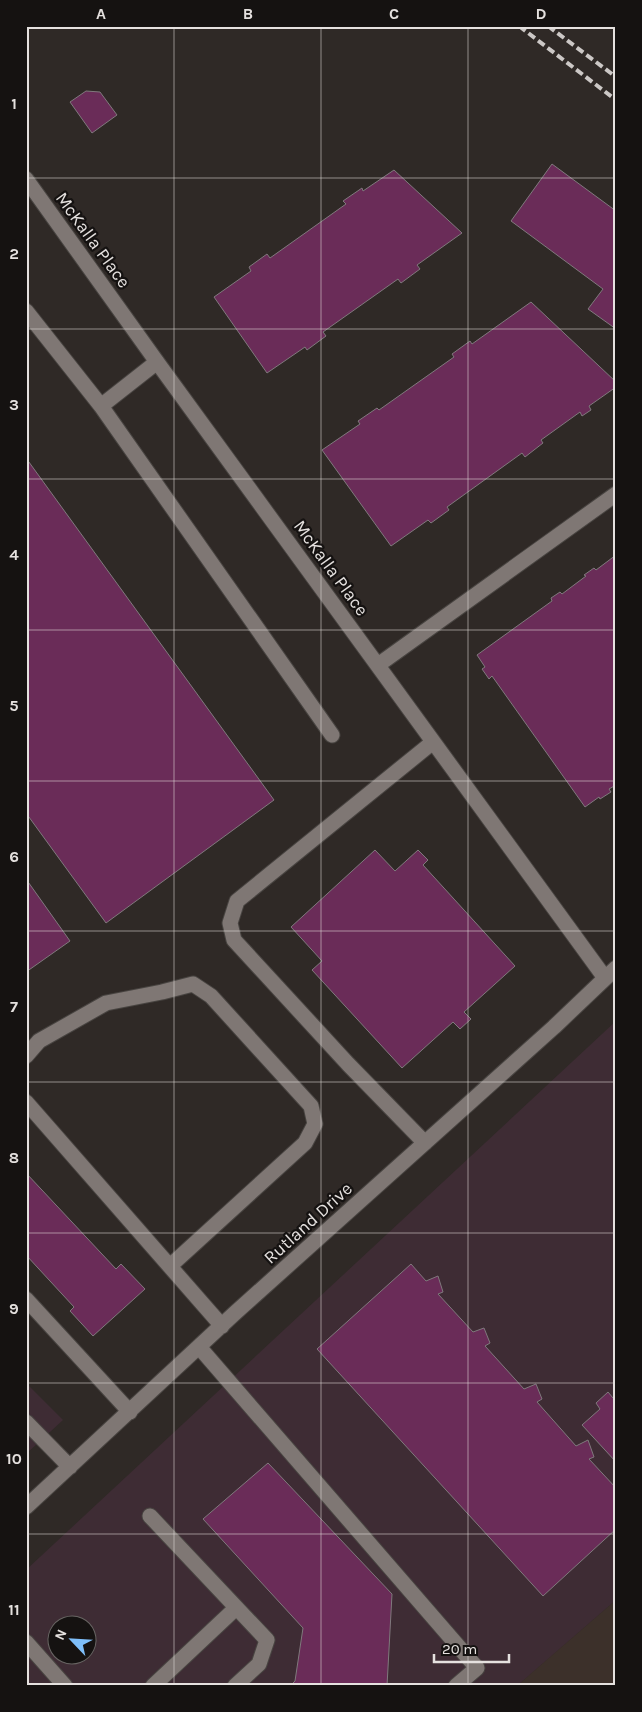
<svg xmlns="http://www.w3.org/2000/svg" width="642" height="1712" font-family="Karla,sans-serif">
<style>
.commercial{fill:#3e2c34;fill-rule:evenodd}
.built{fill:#3c302a}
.building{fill:#6a2c58;stroke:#80797d}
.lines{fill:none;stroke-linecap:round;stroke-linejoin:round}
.minor-casing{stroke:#484441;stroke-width:17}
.minor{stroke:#7f7774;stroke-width:15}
.rail{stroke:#ccc8c6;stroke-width:4;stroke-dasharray:8 4;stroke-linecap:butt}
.grid{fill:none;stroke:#e5e1df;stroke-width:1;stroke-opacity:0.55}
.labels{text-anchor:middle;stroke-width:4.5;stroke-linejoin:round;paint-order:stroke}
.street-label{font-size:18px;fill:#e5e1df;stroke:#151211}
.neatline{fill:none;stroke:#e5e1df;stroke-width:2}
.grid-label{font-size:16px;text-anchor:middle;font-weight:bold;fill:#e5e1df}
</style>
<rect width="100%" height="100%" fill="#2f2926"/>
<path class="commercial" d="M616,1021V1600L517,1686H26V1570ZM58,1624H88V1654H58Z
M26,1383L63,1420L26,1454Z"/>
<path class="built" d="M616,1600V1686H517L534,1671Z"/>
<path class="building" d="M86,91L100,92L117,115L92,133L70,102Z
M552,164L616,211V329L588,309L603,289L511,221Z
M394,170L462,233L417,265L420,269L401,283L398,279L323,332L326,336L307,350L305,347L267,373L214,297L251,271L249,267L267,254L270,258L346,204L343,201L362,188L363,191Z
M531,302L616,382V387L589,406L591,410L582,416L580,412L541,440L543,443L525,457L522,453L447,507L449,510L431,523L428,520L391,546L322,450L360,424L358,421L377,408L379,410L454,357L452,354L470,341L472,344Z
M26,458L274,800L106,923L26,813Z
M616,555V785L609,789L611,792L600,799L599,797L585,807L492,676L489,679L482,669L485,667L477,655L552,601L551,598L560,592L562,594L586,576L584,575L594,568L596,570Z
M375,850L395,871L418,850L428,860L423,865L515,966L464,1012L471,1019L460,1029L453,1022L402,1068L312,970L322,961L291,927Z
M26,879L70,941L26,972Z
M26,1173L116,1269L121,1264L145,1289L93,1336L70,1311L74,1307L26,1255Z
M411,1264L426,1281L438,1276L443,1292L438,1294L473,1332L484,1328L490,1343L485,1346L524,1389L536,1384L542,1399L537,1402L576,1446L588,1440L594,1457L589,1459L616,1488V1529L543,1596L317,1349Z
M608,1392L613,1398L616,1396V1462L582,1425L600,1409L596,1403Z
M268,1463L392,1594L387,1686H290L295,1681L303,1628L203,1519Z"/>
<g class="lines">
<defs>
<path id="minor" d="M26,179L157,362L605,978
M26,311L101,406L332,735
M101,406L157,362
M378,665L616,494
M26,1056L39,1041L106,1003L162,992L193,984L211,996L311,1106L315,1124L305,1143L170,1266
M26,1102L222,1326
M425,1143L348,1064L234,940L230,923L237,901L433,742
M26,1299L130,1412
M200,1348L477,1668L456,1686
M26,1422L70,1467
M26,1507L235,1313L554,1027L616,968
M150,1516L267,1640L259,1664L235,1686
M26,1642L65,1686
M153,1686L236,1608"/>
</defs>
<use href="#minor" class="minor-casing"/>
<use href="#minor" class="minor"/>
<path class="rail" d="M519,26L616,100
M548,26L616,77"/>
</g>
<path class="grid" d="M174,26V1686M321,26V1686M468,26V1686M26,178H616M26,329H616M26,479H616M26,630H616M26,781H616M26,931H616M26,1082H616M26,1233H616M26,1383H616M26,1534H616"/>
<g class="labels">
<g class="street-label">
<text transform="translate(93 240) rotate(54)" y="6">McKalla Place</text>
<text transform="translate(331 568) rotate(54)" y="6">McKalla Place</text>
<text transform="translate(308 1223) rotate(-42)" y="6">Rutland Drive</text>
</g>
</g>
<rect width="642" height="1712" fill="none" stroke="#151211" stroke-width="55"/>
<g transform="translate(72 1640) rotate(295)"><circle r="24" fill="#151211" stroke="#686563"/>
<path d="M0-4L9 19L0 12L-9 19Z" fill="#7ebef9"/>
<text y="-8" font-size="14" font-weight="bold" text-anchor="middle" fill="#e5e1df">N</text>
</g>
<path d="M434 1654v8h75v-8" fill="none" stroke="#e5e1df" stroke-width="2.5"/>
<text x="442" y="1654" font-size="15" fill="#e5e1df" stroke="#151211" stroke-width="4" paint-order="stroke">20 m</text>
<rect x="28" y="28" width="586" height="1656" class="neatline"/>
<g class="grid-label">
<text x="101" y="19">A</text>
<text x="248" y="19">B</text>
<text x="394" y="19">C</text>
<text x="541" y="19">D</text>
<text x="14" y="109">1</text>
<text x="14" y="259">2</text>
<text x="14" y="410">3</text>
<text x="14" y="560">4</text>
<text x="14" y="711">5</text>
<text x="14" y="862">6</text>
<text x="14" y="1012">7</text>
<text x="14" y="1163">8</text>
<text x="14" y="1314">9</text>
<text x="14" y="1464">10</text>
<text x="14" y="1615">11</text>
</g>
</svg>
